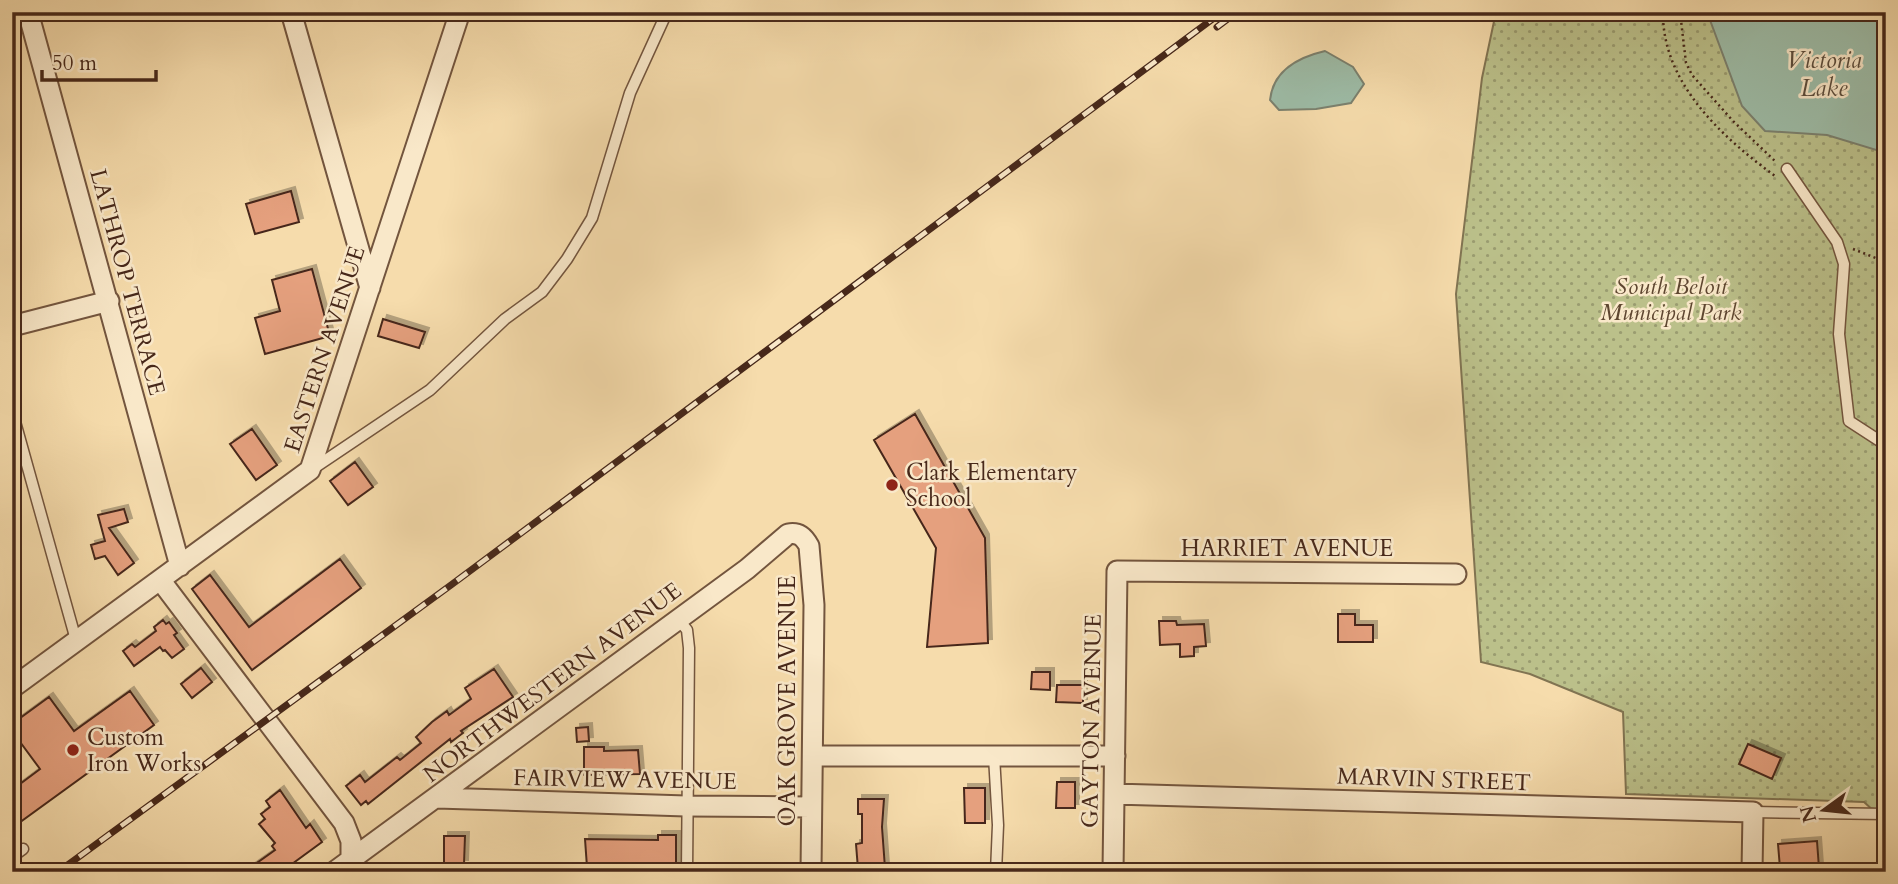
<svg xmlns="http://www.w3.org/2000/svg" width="1898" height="884" font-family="Cardo,serif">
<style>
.park{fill:url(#park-dots);stroke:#817452;stroke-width:2}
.water{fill:#9dbca7;stroke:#7b816f;stroke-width:2}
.building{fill:#e5a07e;stroke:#47281a;stroke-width:2;filter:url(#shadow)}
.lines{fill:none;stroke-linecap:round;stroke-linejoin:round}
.service-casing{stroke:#73553e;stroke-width:13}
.minor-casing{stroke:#73553e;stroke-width:23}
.path{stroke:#47281a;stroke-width:2.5;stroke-dasharray:2 3.5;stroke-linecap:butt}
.service{stroke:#f9e8c9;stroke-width:10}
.minor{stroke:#f9e8c9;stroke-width:19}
.rail-casing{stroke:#47281a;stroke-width:7}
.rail{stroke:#f9e8c9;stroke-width:4.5;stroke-dasharray:13;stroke-linecap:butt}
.poi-dot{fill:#8f2418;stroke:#f9e8c9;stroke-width:2.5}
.labels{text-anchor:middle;stroke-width:5;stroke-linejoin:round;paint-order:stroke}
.street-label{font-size:23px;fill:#47281a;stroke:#f9e8c9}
.park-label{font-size:23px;font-style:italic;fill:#5e4630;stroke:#f9e8c9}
.poi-label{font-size:23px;fill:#47281a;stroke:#f9e8c9;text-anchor:start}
.water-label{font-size:24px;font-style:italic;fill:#5c4d3d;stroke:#f9e8c9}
</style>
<defs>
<pattern id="park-dots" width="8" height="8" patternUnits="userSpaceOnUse" patternTransform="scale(1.75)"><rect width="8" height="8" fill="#bbc08a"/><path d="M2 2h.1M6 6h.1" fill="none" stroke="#9a9c70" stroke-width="1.8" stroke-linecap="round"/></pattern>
<filter id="shadow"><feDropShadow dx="4" dy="-4" stdDeviation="0" flood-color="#0004"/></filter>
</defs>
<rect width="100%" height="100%" fill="#f6dcac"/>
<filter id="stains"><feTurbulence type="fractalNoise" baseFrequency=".00286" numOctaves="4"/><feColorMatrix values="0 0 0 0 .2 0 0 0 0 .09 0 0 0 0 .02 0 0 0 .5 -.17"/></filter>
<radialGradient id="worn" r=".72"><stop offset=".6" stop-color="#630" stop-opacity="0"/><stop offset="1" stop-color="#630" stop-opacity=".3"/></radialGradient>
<path class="park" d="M1496,12H1886V822L1864,802L1626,794L1623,712L1530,674L1481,662L1456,294L1482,78Z"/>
<path class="water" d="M1707,12H1886V153L1827,135L1765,131L1742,106Z
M1325,51L1353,67L1364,84L1351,103L1316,109L1279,110L1270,100C1273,70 1299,57 1325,51Z"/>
<path class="building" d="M291,191L299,222L255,234L246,204Z
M312,269L330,336L265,354L255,318L280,311L272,280Z
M383,319L425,332L419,348L378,336Z
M915,414L985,538L988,643L927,647L936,548L874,440Z
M252,429L277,465L256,480L230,444Z
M355,462L373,487L348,505L330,481Z
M124,509L128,522L109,528L134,563L118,575L105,556L95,559L91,545L105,541L98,515Z
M340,559L361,588L252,670L192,589L210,575L249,627Z
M1338,614H1355V625H1373V642H1338Z
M163,620L166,624L169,622L177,633L174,635L184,649L172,658L165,650L163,651L160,647L134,666L123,651L132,644L135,647L156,631L154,627Z
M1159,621H1176L1177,625L1204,624L1206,646L1194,647V656L1180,657V644L1160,645Z
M201,668L212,682L192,698L181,684Z
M494,669L513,697L461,731L463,733L451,742L450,739L368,804L366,801L361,805L346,786L360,775L365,782L397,757L400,760L421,743L416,737L432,722L447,711L449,715L471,699L465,688Z
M1032,672H1050V690L1031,689Z
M1057,685H1083V703L1056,702Z
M130,691L154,725L12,828V790L40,769L12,731V724L49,697L74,731Z
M588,727L589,741L577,742L576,728Z
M1748,744L1781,758L1772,779L1739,764Z
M584,747H604V751L638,750L640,774L584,775Z
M1057,782H1075V808H1056Z
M964,788H985V823H965Z
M280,790L306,828L310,824L322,842L281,872H244L275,850L272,846L275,843L259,824L265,819L261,814L270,807L266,801Z
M858,799H884L882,827L885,868L858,869L856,844L862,843V814H858Z
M658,835H676V872H658V863H601L602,866L587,867L585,839L658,840Z
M444,836H465L464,864L444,863Z
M1817,841L1819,868L1814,869V872H1790V867L1780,868L1778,844Z"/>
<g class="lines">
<defs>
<path id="service" d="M1787,169L1837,242L1844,264L1839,334L1849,421L1886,445
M12,411L76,640
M314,468L430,390L505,319L542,292L567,259L592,218L630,93L667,12
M678,619L687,630L689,648L687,872
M994,756L998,825L996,872
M1753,812L1886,814
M12,857L23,849"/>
<path id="minor" d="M28,12L180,566
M291,12L370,288
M12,326L109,301
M161,581L344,823L351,841V866
M12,688L310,470L460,12
M813,756H1115
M1114,794L1753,812L1752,872
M437,798L686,806L811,807
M334,872L747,569L788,534C799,532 804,537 809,546L814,605L811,872
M1113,872L1117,571L1456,574"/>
</defs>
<use href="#service" class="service-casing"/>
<use href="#minor" class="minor-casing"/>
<path class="path" d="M1663,12C1662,83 1722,137 1775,176
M1680,12L1686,63L1692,75L1733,121L1776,162
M1853,249L1886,262"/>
<use href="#service" class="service"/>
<use href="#minor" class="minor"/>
<defs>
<path id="rail" d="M1217,27L1237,12
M58,872L451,585L1222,12"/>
</defs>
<use href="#rail" class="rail-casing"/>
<use href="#rail" class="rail"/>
</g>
<g class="poi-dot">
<circle cx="892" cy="485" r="7"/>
<circle cx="73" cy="750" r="7"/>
</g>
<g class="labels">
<g class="street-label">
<text transform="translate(128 282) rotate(75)" y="8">LATHROP TERRACE</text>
<text transform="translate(324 349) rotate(-72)" y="8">EASTERN AVENUE</text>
<text x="1287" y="556">HARRIET AVENUE</text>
<text transform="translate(552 682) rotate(-37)" y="8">NORTHWESTERN AVENUE</text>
<text transform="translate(787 701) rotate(-90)" y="8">OAK GROVE AVENUE</text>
<text transform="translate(1091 721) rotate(-89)" y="8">GAYTON AVENUE</text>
<text transform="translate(625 779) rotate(1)" y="8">FAIRVIEW AVENUE</text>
<text transform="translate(1434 779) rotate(2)" y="8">MARVIN STREET</text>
</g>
<g class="park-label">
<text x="1671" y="294">South Beloit<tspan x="1671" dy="26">Municipal Park</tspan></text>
</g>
<g class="poi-label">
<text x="906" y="480">Clark Elementary<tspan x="906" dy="26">School</tspan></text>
<text x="87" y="745">Custom<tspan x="87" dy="26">Iron Works</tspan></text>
</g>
<g class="water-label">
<text x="1824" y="68">Victoria<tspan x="1824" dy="28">Lake</tspan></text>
</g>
</g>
<rect width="1898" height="884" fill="none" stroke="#f6dcac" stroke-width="42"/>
<rect x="14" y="14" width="1870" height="856" fill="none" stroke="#47281a" stroke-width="3.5"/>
<rect x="21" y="21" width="1856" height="842" fill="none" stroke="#47281a" stroke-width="2"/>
<g transform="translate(1824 810) rotate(255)" stroke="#f9e8c9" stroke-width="5" paint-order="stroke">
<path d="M0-5L12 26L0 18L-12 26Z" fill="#47281a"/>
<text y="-10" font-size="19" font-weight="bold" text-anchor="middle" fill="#47281a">N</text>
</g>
<path d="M42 70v10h114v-10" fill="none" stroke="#47281a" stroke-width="3.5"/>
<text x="52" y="70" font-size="21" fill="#47281a" stroke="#f9e8c9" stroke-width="5" paint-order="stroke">50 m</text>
<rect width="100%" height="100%" filter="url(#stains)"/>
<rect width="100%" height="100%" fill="url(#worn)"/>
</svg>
